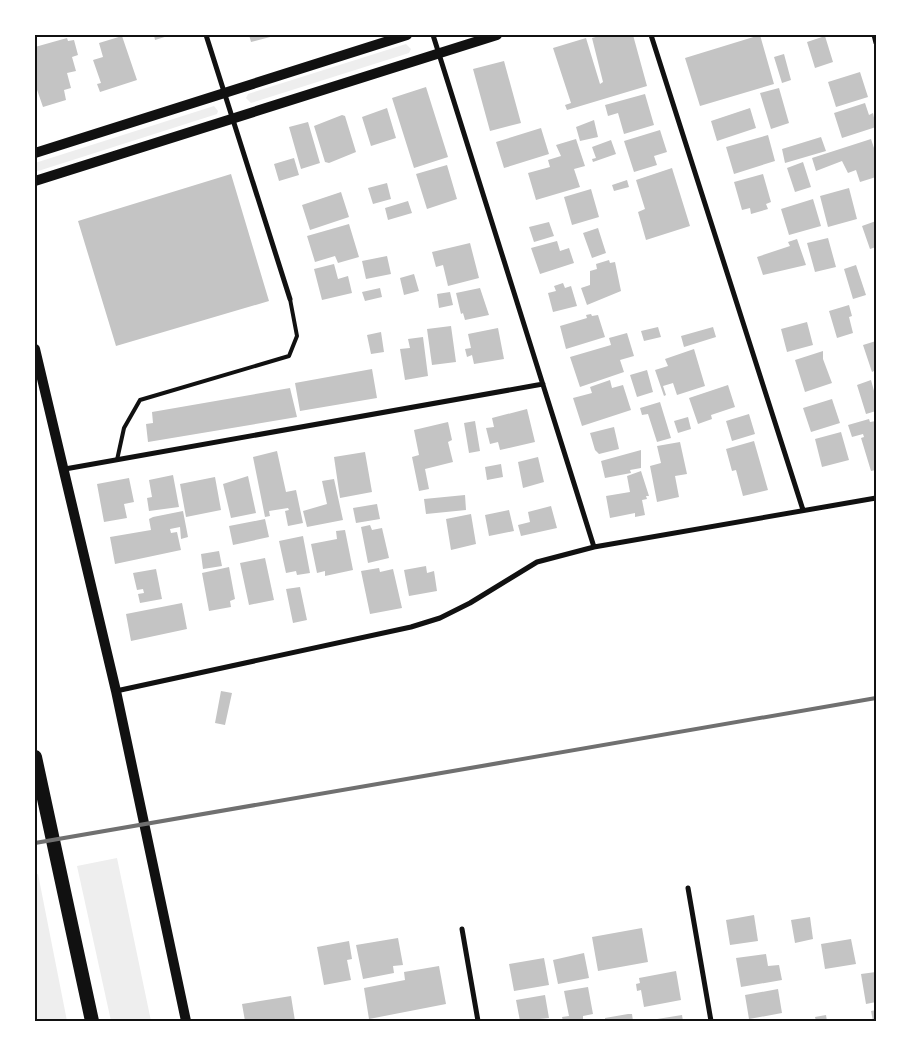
<svg xmlns="http://www.w3.org/2000/svg" width="911" height="1056" font-family="'Asap Condensed',sans-serif">
<style>
.green{fill:#eee}
.building{fill:#c4c4c4}
.lines{fill:none;stroke-linecap:round;stroke-linejoin:round}
.service{stroke:#111;stroke-width:4}
.minor{stroke:#111;stroke-width:5}
.secondary{stroke:#111;stroke-width:10}
.trunk{stroke:#111;stroke-width:14}
.rail{stroke:#707070;stroke-width:4}
.neatline{fill:none;stroke:#111;stroke-width:2}
</style>
<rect width="100%" height="100%" fill="#fff"/>
<path class="green" d="M406,44L411,49L409,53L251,103L246,98L248,94Z
M214,106L218,111L217,114L35,172V163Z
M117,858L151,1021H111L77,866Z
M38,874L67,1021H35V875Z"/>
<path class="building" d="M154,35H171L155,40Z
M249,35H274V36L251,42Z
M603,35H633L647,86L567,110L565,105L571,103L553,48L586,38L600,84L603,82L592,38Z
M760,35L774,84L700,106L685,58Z
M122,36L137,80L100,92L97,84L101,83L93,60L103,57L99,43Z
M825,36L833,62L815,68L807,42Z
M67,38L68,41L74,40L78,55L72,57L76,71L67,73L71,88L64,90L66,100L43,107L35,84V47Z
M784,54L791,80L782,83L774,57Z
M504,61L521,123L490,131L473,69Z
M860,72L868,97L836,107L828,82Z
M426,87L448,157L414,168L392,98Z
M779,88L789,123L771,129L760,93Z
M645,94L654,125L624,134L618,113L608,116L605,105Z
M865,103L869,115L873,113L876,127L842,138L834,113Z
M387,108L396,138L371,146L362,117Z
M750,108L756,128L717,141L711,121Z
M342,115L345,116L356,152L329,163L325,162L314,126Z
M594,120L598,137L580,141L576,127Z
M308,122L320,163L301,169L289,127Z
M541,128L549,154L504,168L496,142Z
M660,130L667,152L654,156L657,165L634,172L624,141Z
M768,135L775,161L734,174L726,147Z
M821,137L826,151L785,163L782,149Z
M576,139L585,166L574,169L580,187L536,200L528,173L550,167L548,160L561,156L556,145Z
M871,139L874,148H876V177L860,182L856,170L848,173L842,161L816,171L812,158Z
M611,140L616,154L593,162L592,159L596,158L592,147Z
M294,158L299,175L279,181L274,164Z
M803,162L811,187L795,192L787,168Z
M447,165L457,199L427,209L416,174Z
M672,168L690,226L646,240L638,212L645,209L636,180Z
M231,174L269,301L116,346L78,221Z
M763,174L771,202L766,204L768,209L751,214L750,208L742,210L734,182Z
M627,180L629,187L614,191L612,185Z
M387,183L391,199L373,204L368,188Z
M849,188L857,219L828,227L820,196Z
M591,189L599,217L572,225L564,197Z
M341,192L349,217L310,230L302,205Z
M813,199L821,226L789,235L781,209Z
M408,201L412,213L388,220L385,208Z
M876,221V247L870,249L862,226Z
M549,222L554,236L534,242L529,227Z
M349,224L359,257L338,263L335,256L315,262L307,236Z
M598,228L606,253L592,258L583,233Z
M828,238L836,267L815,272L807,243Z
M797,239L806,265L763,275L757,257L790,246L788,242Z
M557,241L560,251L569,248L574,263L540,274L531,248Z
M470,243L479,278L448,286L443,265L436,267L432,252Z
M387,256L391,274L366,279L362,261Z
M609,260L610,263L615,262L621,291L587,305L581,288L590,285V271L597,269L596,264Z
M334,264L338,279L348,276L352,293L322,300L314,269Z
M856,265L866,295L853,299L844,269Z
M414,274L419,291L404,295L400,278Z
M563,283L565,288L571,286L577,306L553,312L548,293L556,291L554,286Z
M380,288L382,297L365,301L362,292Z
M480,288L489,315L465,320L463,313L461,314L456,293Z
M450,292L453,305L439,308L437,294Z
M849,305L852,316L849,317L853,333L837,338L829,311Z
M591,314L592,316L598,315L605,337L566,349L560,326L587,318L586,315Z
M807,322L813,345L787,352L781,329Z
M451,326L456,362L432,365L427,329Z
M658,327L661,337L644,341L641,331Z
M713,327L716,337L684,347L681,336Z
M498,328L504,359L474,364L472,355L467,357L465,349L471,348L468,334Z
M381,332L384,352L371,354L367,335Z
M627,333L634,356L620,360L624,372L580,387L570,357L611,345L609,338Z
M423,337L428,376L405,380L400,349L410,348L408,339Z
M876,341V370L872,372L863,345Z
M694,349L705,386L677,395L673,383L663,386L666,395L664,396L655,370L668,366L665,359Z
M823,351V359L832,383L805,392L795,360Z
M372,369L377,398L300,411L295,383Z
M647,370L653,392L637,397L630,375Z
M610,380L612,388L623,385L631,410L582,426L573,398L592,393L590,387Z
M871,380L876,398V411L866,414L857,385Z
M728,385L735,407L711,415L712,419L698,424L689,398Z
M290,388L297,417L148,442L146,424L153,423L152,412Z
M832,399L840,423L811,432L803,408Z
M660,402L671,438L657,442L648,414L642,415L640,408Z
M527,409L535,442L500,450L498,442L490,444L486,428L494,427L492,418Z
M749,414L755,434L732,441L726,421Z
M688,417L691,429L678,433L674,421Z
M869,419L870,422L876,421V470L871,471L861,438L864,437L863,434L852,437L848,425Z
M475,421L480,451L469,453L464,423Z
M448,422L452,440L448,442L453,462L425,469L429,489L419,491L412,457L419,455L414,430Z
M614,427L619,449L599,454L595,450L590,433Z
M841,432L849,460L822,467L815,439Z
M754,441L768,490L743,496L736,470L732,471L726,449Z
M680,442L687,474L675,476L679,497L657,502L650,466L661,463L657,446Z
M641,450V468L630,470L631,473L605,478L601,461Z
M277,451L286,492L296,490L303,523L288,526L285,511L289,510L288,508L269,511L270,516L265,517L253,457Z
M365,452L372,492L340,498L334,457Z
M538,457L544,482L523,488L518,462Z
M501,464L503,477L487,480L485,467Z
M641,471L649,496H646L647,499L642,500L645,515L635,517V513L610,518L606,496L630,492L627,476Z
M173,475L179,507L149,511L147,498L152,497L149,480Z
M248,476L256,513L231,518L223,484Z
M215,477L221,510L186,517L180,484Z
M129,478L134,502L124,504L127,518L104,522L97,484Z
M334,479L343,520L307,527L303,511L327,504L322,481Z
M465,495L466,510L426,514L424,499Z
M377,504L380,519L356,523L353,508Z
M551,506L557,528L521,536L518,525L530,522L528,512Z
M509,510L514,531L489,536L485,515Z
M183,511L188,537L181,539L180,527L170,529L171,533L177,532L181,550L115,564L110,537L151,530L149,519L153,517Z
M471,514L476,544L451,550L446,519Z
M265,519L269,537L233,545L229,526Z
M370,525L372,530L382,528L389,558L368,563L361,527Z
M345,530L353,570L325,576V571L317,573L311,544L337,539L336,531Z
M303,536L310,573L297,575L296,571L286,573L279,541Z
M219,551L222,566L203,569L201,554Z
M265,558L274,600L249,605L240,563Z
M426,566L427,573L434,571L437,591L409,596L404,570Z
M229,567L235,599L230,601L231,607L209,611L202,573Z
M379,568L380,572L393,569L402,608L370,614L361,571Z
M156,569L162,599L140,603L138,594L144,593L143,589L137,590L133,573Z
M300,587L307,620L293,623L286,589Z
M182,603L187,629L131,641L126,614Z
M221,691L232,693L225,725L215,723Z
M754,915L758,941L730,945L726,920Z
M810,917L813,939L795,943L791,920Z
M642,928L648,962L598,971L592,937Z
M398,938L403,965L393,966L394,973L363,979L356,945Z
M851,939L856,964L825,969L821,944Z
M349,941L352,959L347,960L351,980L324,985L317,947Z
M584,953L589,978L558,984L553,960Z
M766,954L768,966L779,965L782,980L741,987L736,958Z
M544,958L549,985L514,991L509,964Z
M439,966L446,1004L369,1019L364,988L405,980L404,972Z
M676,971L681,1000L644,1007L641,990L637,991L636,984L640,983L639,978Z
M876,972V1002L866,1004L861,974Z
M588,987L593,1014L583,1016V1021H563L562,1017L569,1016L564,991Z
M778,989L782,1013L749,1019L745,995Z
M545,995L549,1018L520,1021L516,1000Z
M291,996L295,1021H245L242,1004Z
M876,1010V1021H873L871,1011Z
M628,1014H632L633,1021H605V1018Z
M682,1015L683,1021H651V1020Z
M826,1015L827,1021H816L815,1017Z"/>
<g class="lines">
<path class="service" d="M117,460L124,428L140,400L289,356L297,336L290,299"/>
<path class="minor" d="M206,35L290,299
M433,35L594,547
M651,35L803,510
M874,35L876,43
M65,469L543,384
M116,691L411,627L440,618L470,603L537,562L594,547L876,498
M688,888L711,1021
M462,929L478,1021"/>
<path class="secondary" d="M35,153L407,35
M35,181L497,35
M35,349L116,691L186,1021"/>
<path class="trunk" d="M35,757L92,1021"/>
<path class="rail" d="M35,843L876,698"/>
</g>
<rect width="911" height="1056" fill="none" stroke="#ffffff" stroke-width="72"/>
<rect x="36" y="36" width="839" height="984" class="neatline"/>
</svg>
